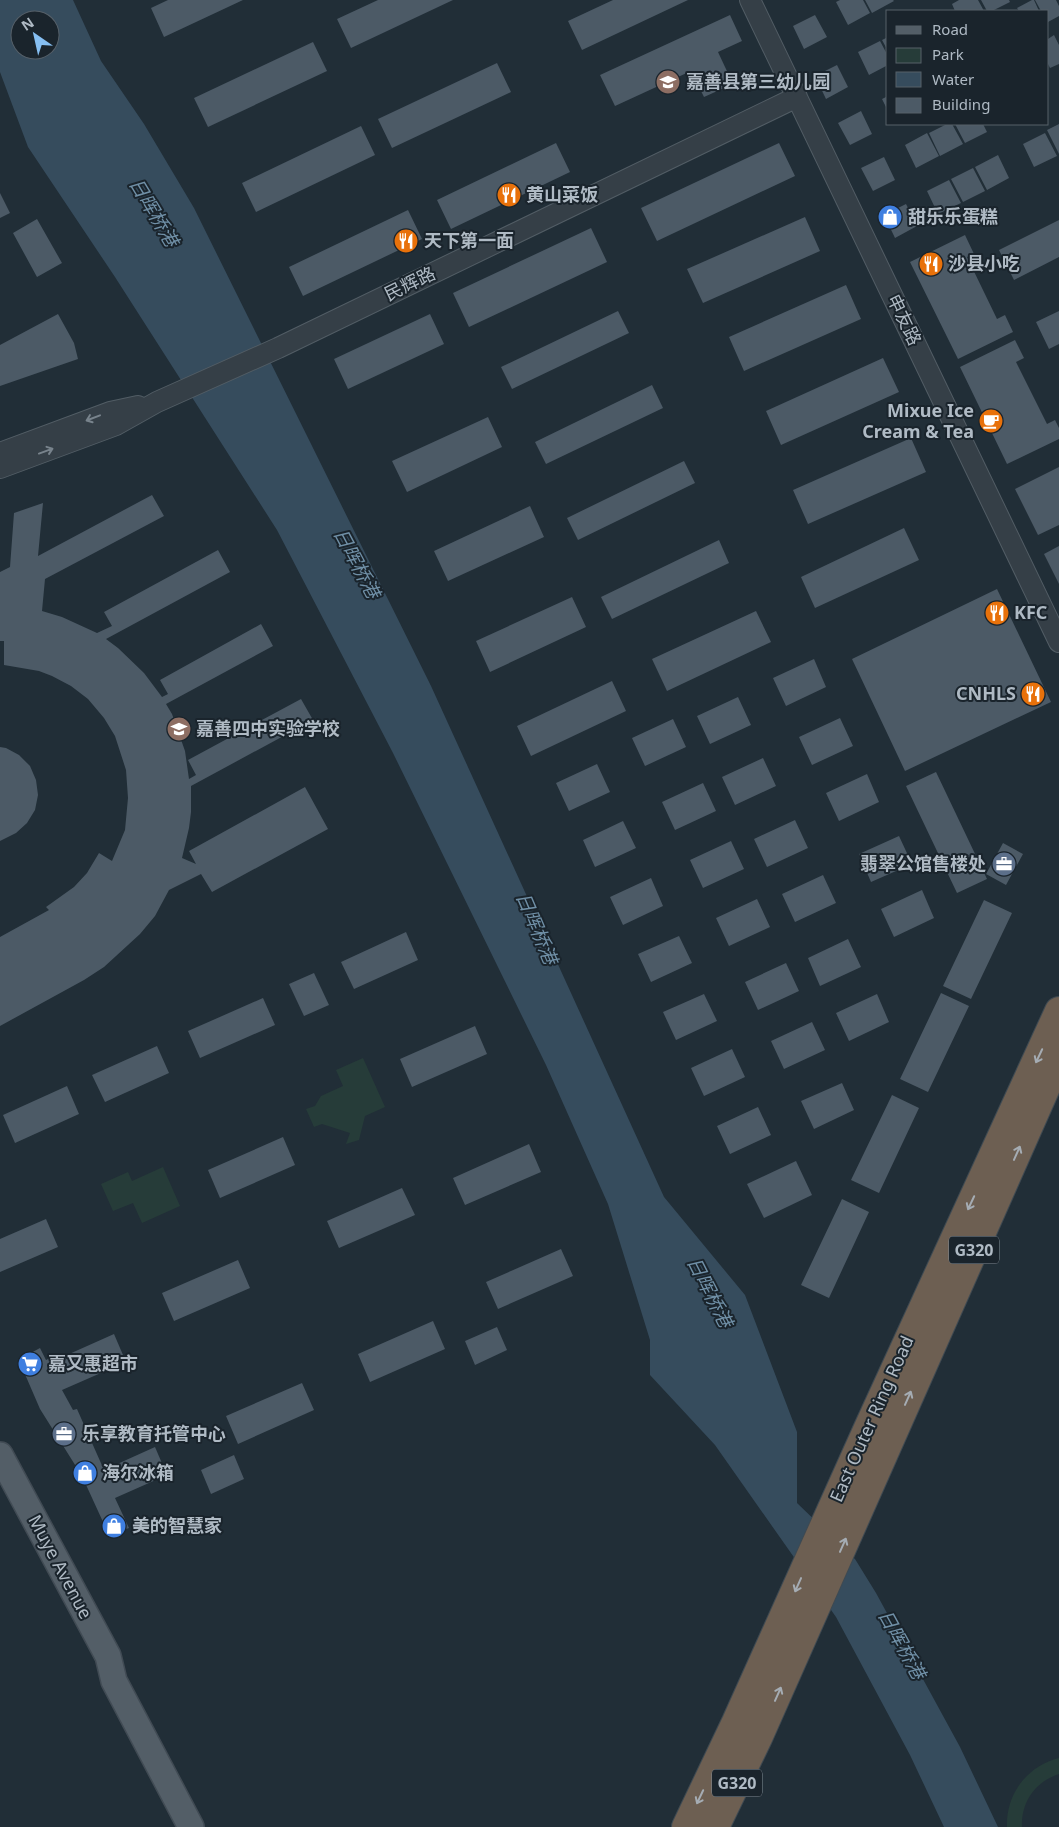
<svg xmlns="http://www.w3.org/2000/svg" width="1059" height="1827" font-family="'Noto Sans','Noto Sans SC',sans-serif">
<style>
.green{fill:#263c39}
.water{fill:#364c5d;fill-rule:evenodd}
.building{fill:#4c5a66}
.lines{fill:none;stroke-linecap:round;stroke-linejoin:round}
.minor-casing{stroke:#525d65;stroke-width:22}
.major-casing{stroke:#414b54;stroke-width:28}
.highway-casing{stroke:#3f4a52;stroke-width:30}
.minor{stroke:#353f47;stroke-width:20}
.major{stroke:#535e67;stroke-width:25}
.highway{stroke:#6d5f52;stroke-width:28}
.oneway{stroke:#78838c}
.oneway2{stroke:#a5acb3}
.labels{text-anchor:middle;stroke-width:4;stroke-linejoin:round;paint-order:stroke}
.shield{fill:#1a242c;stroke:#828d96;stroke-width:1}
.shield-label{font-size:16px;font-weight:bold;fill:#afbac4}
.poi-label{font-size:18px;font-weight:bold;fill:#afbac4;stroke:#1a242c;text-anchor:start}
.street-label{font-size:18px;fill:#afbac4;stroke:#1a242c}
.water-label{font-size:19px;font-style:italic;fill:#7090a7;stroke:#1a242c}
</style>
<rect width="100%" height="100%" fill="#212e37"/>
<path class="green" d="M363,1058L385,1107L365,1116L359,1140L346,1144L350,1133L322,1124L314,1127L306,1109L315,1106L321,1096L343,1086L336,1070Z
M163,1167L180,1206L142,1223L133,1203L113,1211L101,1184L128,1172L132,1181Z
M1059,1758V1774C1035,1782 1021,1802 1022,1827H1007C1006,1794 1027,1766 1059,1758Z"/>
<path class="water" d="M0,0H73L101,61L144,124L194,208L431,686L664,1197L745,1295L797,1432V1503L855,1559L876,1593L960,1747L998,1827H944L910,1755L836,1617L715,1445L650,1375V1340L608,1204L546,1065L393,753L277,530L115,277L28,147L0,72ZM20,20H50V50H20Z"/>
<path class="building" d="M168,0H243L164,37L151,8Z
M378,0H453L351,48L337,19Z
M613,0H688L582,50L568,21Z
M840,0H863L870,13L848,25L836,2Z
M865,0H893L894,1L872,13Z
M959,0H978L984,11H955L952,4Z
M981,0H1009L1010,2L992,11H987Z
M1032,0H1034L1039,11H1019L1017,8Z
M1035,0H1056L1059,6V16L1048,22V11H1041Z
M730,15L742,41L718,52L733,84L704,97L691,71L615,106L600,75Z
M815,15L827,37L804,49L793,26Z
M1054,35L1059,45V64L1050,68L1048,64V39Z
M888,37V51L882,40Z
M880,41L888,56V65L869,75L858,52Z
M313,42L327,71L208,127L194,98Z
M497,63L511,92L392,148L378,119Z
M837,65L848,87L826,99L815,76Z
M888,96V111L882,99Z
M861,111L872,134L850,145L838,123Z
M947,124H952L963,144L940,156L929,133Z
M955,124H983L987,132L965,143Z
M1059,124V154L1047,130Z
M361,126L375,155L256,212L242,183Z
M927,133L939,156L916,168L905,145Z
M1045,133L1057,156L1034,167L1023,144Z
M556,143L570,172L451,229L437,200Z
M779,143L795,176L657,241L641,208Z
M998,155L1009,178L987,190L975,167Z
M884,157L895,180L873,191L861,168Z
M973,168L985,191L963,202L951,179Z
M949,180L961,203L938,214L927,191Z
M0,193L10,213L0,218Z
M906,204L917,226L895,238L884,215Z
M408,210L422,239L303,296L289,267Z
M805,217L820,251L703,303L687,269Z
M37,219L62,263L37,277L13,233Z
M1059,220V257L1014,280L999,250Z
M591,228L607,262L469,327L453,293Z
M965,235L974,254L967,257L997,319L1005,315L1013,332L958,359L910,262Z
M846,285L861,319L744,371L729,337Z
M618,311L629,333L512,389L501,367Z
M1059,311V344L1049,349L1036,322Z
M58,314L74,343L78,359L0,386V345Z
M430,314L444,344L348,389L334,359Z
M1015,340L1024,358L1016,362L1047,424L1055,420L1059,428V439L1007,464L960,367Z
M883,358L899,392L781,445L766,411Z
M652,385L663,408L546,464L535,442Z
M488,417L502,447L407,492L392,461Z
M911,438L926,472L808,524L793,490Z
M684,461L695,483L578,540L567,518Z
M1059,467V525L1038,535L1015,489Z
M152,495L164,516L45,579L42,611L62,617L97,633L112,626L104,612L218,550L230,572L106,639L118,648L144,673L162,697L168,694L160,680L261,624L273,646L166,704L172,714L185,751L189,779L196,775L188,760L301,699L313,720L191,786V812L189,828L182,858L196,864L189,851L305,787L328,829L212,892L201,874L169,890L155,916L140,934L104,967L84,980L0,1026V937L49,910L46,907L74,887L87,873L99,853L112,861L125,830L128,798L126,770L115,736L104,718L88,699L71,686L52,676L39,671L4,665V641H0V572L10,567L14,513L43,503L38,556Z
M530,506L544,537L448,581L434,551Z
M904,528L919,560L815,608L801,577Z
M719,540L729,563L612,619L601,597Z
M1059,546V584L1044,554Z
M997,589L1051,702L905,771L852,659Z
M572,597L586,627L490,672L476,641Z
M756,611L771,642L667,691L652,659Z
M814,659L826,687L786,706L773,678Z
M612,681L626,711L531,756L517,726Z
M738,697L751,725L710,744L697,716Z
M840,718L853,746L812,765L799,737Z
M673,719L686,747L645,766L632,738Z
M0,747L6,748L19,755L30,766L36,780L38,795L35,810L27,823L16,833L0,841Z
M763,758L776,786L735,805L722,777Z
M597,764L610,792L569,811L556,783Z
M936,772L987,879L957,893L906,786Z
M867,774L879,802L839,821L826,793Z
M703,783L716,811L675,830L662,802Z
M795,820L808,848L767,867L754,839Z
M623,821L636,848L595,867L583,840Z
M899,836L912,864L871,882L859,854Z
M731,841L744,869L703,888L690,860Z
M1003,843L1023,854L1006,885L986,874Z
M823,875L836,903L795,922L782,894Z
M651,878L663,906L623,925L610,897Z
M922,890L934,918L894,937L881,909Z
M757,899L770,927L729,946L716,918Z
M984,900L1012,913L971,999L943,986Z
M406,932L418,960L354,989L341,962Z
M679,936L692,963L651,982L638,954Z
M848,939L861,967L820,986L808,958Z
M786,963L799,991L758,1010L745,982Z
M314,973L329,1005L304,1016L289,984Z
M941,993L969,1006L928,1092L900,1079Z
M704,994L717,1021L676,1040L663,1012Z
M877,994L889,1022L849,1041L836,1013Z
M263,998L275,1025L200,1058L188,1031Z
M812,1022L825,1050L784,1069L771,1041Z
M475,1026L487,1054L412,1087L400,1059Z
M157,1046L169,1073L105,1102L92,1075Z
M732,1049L745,1077L704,1096L691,1068Z
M842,1083L854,1110L814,1129L801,1101Z
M67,1086L79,1114L15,1143L3,1115Z
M892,1095L919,1108L879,1193L851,1180Z
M758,1107L771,1135L730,1154L717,1126Z
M283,1137L295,1165L220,1198L208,1170Z
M529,1144L541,1172L465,1205L453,1178Z
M796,1161L812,1195L764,1218L747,1184Z
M402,1188L415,1215L339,1248L327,1221Z
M842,1199L869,1212L829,1298L801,1285Z
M46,1219L58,1247L0,1272V1239Z
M561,1249L573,1276L498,1309L486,1282Z
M238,1260L250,1288L174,1321L162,1293Z
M433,1321L445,1349L370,1382L358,1354Z
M497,1327L507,1350L475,1365L465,1341Z
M114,1334L126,1362L62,1390L73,1410L77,1409L104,1470L155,1447L167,1475L115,1498L129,1528L109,1535L82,1476L40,1409L21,1365L27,1355L40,1348L46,1360L56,1355L58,1359Z
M302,1383L314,1410L238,1444L226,1416Z
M234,1455L244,1479L211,1494L201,1470Z"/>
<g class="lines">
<defs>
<path id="minor" d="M750,0L1059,642
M0,453L110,412L138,406
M0,468L116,425L157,402L278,348L797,97"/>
<path id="major" d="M0,1455L108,1656L114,1681L191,1827"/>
<path id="highway" d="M686,1827L736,1722L868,1428L1059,1011
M715,1827L758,1738L1059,1058"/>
</defs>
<use href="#minor" class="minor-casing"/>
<use href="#major" class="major-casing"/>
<use href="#highway" class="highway-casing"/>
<use href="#minor" class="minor"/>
<use href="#major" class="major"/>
<use href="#highway" class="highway"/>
</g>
<defs><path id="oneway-shaft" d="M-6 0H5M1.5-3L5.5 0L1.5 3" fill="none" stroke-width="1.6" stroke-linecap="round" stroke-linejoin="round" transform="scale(1.25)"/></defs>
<g class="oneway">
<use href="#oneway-shaft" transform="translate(93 418) rotate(159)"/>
<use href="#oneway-shaft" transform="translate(46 451) rotate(-20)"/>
</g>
<g class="oneway2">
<use href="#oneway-shaft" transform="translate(1039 1056) rotate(115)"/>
<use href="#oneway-shaft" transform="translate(1017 1153) rotate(-66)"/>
<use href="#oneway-shaft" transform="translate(971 1203) rotate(115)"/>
<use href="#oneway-shaft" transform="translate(908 1398) rotate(-66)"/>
<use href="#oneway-shaft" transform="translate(843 1545) rotate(-66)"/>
<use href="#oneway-shaft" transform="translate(798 1585) rotate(114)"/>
<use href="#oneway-shaft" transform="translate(778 1694) rotate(-66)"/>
<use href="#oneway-shaft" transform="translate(700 1797) rotate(115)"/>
</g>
<defs>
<symbol id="school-disc" viewBox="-11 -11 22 22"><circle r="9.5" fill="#8d6e63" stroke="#1a242c"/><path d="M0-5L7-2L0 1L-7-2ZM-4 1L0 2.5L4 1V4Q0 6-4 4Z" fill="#fff"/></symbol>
<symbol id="restaurant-disc" viewBox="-11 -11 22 22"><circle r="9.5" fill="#e8710a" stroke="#1a242c"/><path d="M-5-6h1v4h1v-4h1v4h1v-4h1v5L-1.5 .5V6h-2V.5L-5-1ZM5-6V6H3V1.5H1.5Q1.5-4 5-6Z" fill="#fff"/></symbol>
<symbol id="shop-disc" viewBox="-11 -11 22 22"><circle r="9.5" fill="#3f7fe0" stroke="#1a242c"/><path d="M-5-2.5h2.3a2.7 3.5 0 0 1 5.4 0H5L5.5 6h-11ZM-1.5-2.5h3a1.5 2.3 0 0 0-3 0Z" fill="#fff"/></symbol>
<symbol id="cafe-disc" viewBox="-11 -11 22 22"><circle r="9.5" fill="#e8710a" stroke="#1a242c"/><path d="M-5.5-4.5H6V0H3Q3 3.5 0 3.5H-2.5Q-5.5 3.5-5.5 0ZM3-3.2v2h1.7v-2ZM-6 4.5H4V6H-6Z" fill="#fff"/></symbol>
<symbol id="office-disc" viewBox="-11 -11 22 22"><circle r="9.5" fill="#5c6f8a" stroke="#1a242c"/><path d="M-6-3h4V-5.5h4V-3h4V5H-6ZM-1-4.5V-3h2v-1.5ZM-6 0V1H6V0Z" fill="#fff"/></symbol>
<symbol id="supermarket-disc" viewBox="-11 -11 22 22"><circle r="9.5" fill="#3f7fe0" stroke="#1a242c"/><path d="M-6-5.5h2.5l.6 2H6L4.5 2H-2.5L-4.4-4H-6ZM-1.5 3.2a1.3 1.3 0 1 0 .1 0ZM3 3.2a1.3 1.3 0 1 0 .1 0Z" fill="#fff"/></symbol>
</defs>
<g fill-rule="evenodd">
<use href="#school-disc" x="654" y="68" width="28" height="28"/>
<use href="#restaurant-disc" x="495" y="181" width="28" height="28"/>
<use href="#shop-disc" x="876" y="203" width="28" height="28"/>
<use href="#restaurant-disc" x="392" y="227" width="28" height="28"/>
<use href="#restaurant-disc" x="917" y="250" width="28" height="28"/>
<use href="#cafe-disc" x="977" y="407" width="28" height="28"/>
<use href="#restaurant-disc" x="983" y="599" width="28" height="28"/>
<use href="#restaurant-disc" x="1019" y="680" width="28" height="28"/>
<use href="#school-disc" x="165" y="715" width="28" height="28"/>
<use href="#office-disc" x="990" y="850" width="28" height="28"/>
<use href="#supermarket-disc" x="16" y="1350" width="28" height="28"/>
<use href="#office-disc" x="50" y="1420" width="28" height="28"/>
<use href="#shop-disc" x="71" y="1459" width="28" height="28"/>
<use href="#shop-disc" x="100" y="1512" width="28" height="28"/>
</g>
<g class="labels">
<g class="shield">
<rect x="949" y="1236.5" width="50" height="27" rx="4"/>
<rect x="712" y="1769.5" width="50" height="27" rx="4"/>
</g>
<g class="shield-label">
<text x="974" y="1256">G320</text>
<text x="737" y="1789">G320</text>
</g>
<g class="poi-label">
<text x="686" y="88">嘉善县第三幼儿园</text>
<text x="526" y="201">黄山菜饭</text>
<text x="908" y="223">甜乐乐蛋糕</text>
<text x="424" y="247">天下第一面</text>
<text x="948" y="270">沙县小吃</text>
<text x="974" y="417" text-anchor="end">Mixue Ice<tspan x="974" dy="21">Cream &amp; Tea</tspan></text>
<text x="1014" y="619">KFC</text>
<text x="1016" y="700" text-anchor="end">CNHLS</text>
<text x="196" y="735">嘉善四中实验学校</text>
<text x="986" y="870" text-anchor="end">翡翠公馆售楼处</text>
<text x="48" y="1370">嘉又惠超市</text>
<text x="82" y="1440">乐享教育托管中心</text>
<text x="102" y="1479">海尔冰箱</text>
<text x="132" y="1532">美的智慧家</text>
</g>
<g class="street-label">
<text transform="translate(410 284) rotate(-26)" y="6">民辉路</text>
<text transform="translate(904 320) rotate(64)" y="6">申友路</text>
<text transform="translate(872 1419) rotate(-66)" y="6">East Outer Ring Road</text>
<text transform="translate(60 1567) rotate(62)" y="6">Muye Avenue</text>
</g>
<g class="water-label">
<text transform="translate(154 212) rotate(59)" y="7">日晖桥港</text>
<text transform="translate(357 563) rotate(62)" y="7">日晖桥港</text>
<text transform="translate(537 928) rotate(67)" y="7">日晖桥港</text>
<text transform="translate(710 1292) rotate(63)" y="7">日晖桥港</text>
<text transform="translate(902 1644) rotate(61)" y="7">日晖桥港</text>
</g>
</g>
<rect x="886" y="10" width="162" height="115" fill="#1a242c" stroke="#566069"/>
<rect x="896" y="26" width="25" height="8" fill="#535e67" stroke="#566069"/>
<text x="932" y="35" font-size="15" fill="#afbac4">Road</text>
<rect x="896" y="48" width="25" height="15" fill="#263c39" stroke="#566069"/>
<text x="932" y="60" font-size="15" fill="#afbac4">Park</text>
<rect x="896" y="72" width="25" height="15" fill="#364c5d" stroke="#566069"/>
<text x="932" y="85" font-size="15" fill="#afbac4">Water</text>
<rect x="896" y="98" width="25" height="15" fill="#4c5a66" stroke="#566069"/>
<text x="932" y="110" font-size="15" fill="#afbac4">Building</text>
<g transform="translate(35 35) rotate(326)"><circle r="24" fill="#1a242c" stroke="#566069"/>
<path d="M0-4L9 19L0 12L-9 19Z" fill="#86bff2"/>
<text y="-8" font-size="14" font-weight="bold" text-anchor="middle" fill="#afbac4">N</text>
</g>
</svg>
